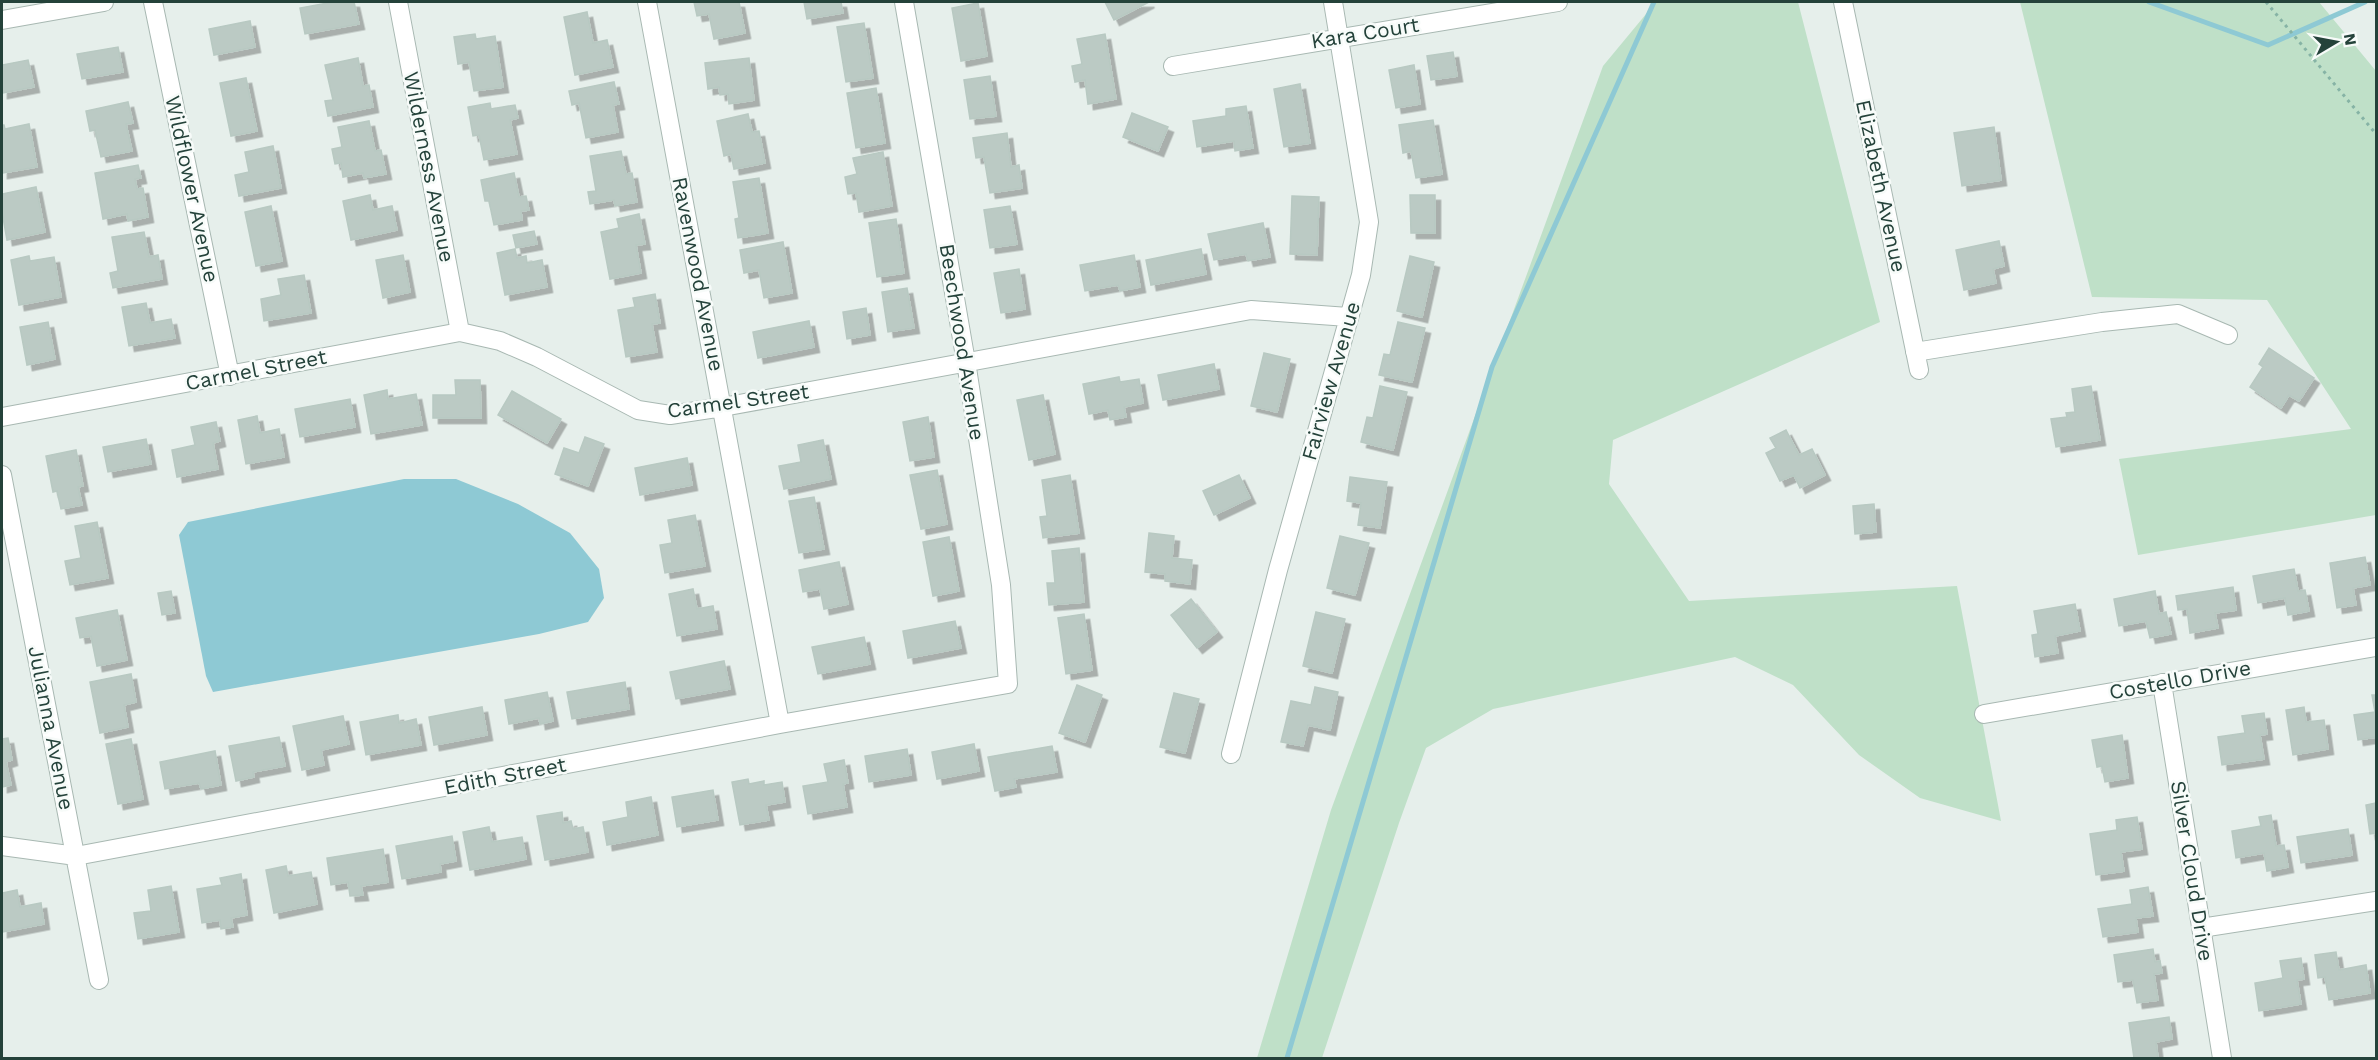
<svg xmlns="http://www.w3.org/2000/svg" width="2378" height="1060" font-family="'Work Sans',sans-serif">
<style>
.green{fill:#bfe0c8}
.water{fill:#8ec9d4}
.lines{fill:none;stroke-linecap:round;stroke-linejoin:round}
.stream{stroke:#8ec9d4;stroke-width:5}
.building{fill:#bbcac4;stroke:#b8c9c2;stroke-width:1.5;filter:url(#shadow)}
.minor-casing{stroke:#a8b8b2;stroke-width:20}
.path{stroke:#86b3a5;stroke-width:3;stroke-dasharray:3 4.5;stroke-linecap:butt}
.minor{stroke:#fff;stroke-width:18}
.labels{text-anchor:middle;stroke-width:5;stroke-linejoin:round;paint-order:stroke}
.street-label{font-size:21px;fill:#24423a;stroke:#f7fbf9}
</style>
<defs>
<filter id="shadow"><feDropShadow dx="5.5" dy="5.5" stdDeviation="0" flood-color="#0004"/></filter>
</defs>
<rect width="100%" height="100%" fill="#e6efeb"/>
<path class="green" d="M1656,2H1798L1880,322L1613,440L1609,484L1689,601L1957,586L2001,821L1920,798L1859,755L1793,685L1735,657L1493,709L1426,748L1399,823L1322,1058H1257L1331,810L1603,66Z
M2020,2H2319L2376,71V515L2138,555L2119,459L2351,429L2267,300L2092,297Z"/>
<path class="water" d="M404,479H456L518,504L570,533L599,569L604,598L588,622L539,634L213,692L206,676L179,535L188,522Z"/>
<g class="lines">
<path class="stream" d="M2149,2L2268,45L2365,2
M1287,1058L1492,367L1654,2"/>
</g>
<path class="building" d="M333,2H354L359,24L305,34L300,8Z
M694,2H739L745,33L714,39L709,14L697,16Z
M804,2H841L843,13L807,19Z
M1105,2H1149L1114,20Z
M978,3L987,56L961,61L952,8Z
M587,12L593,43L607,40L613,67L575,75L564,17Z
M250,21L255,47L214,55L209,29Z
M864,23L873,78L846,82L837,27Z
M475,34L476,39L495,36L503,87L474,91L469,62L458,64L454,37Z
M1105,34L1116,99L1088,104L1085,80L1075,82L1072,66L1082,64L1077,39Z
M118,47L123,72L82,79L77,54Z
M1453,52L1457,76L1431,80L1427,56Z
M358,58L363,86L369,85L373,107L328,116L325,101L333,100L325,65Z
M749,58L754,100L729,104L728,94L720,95L719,87L708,89L705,63Z
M28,60L34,87L2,93V65Z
M1414,65L1420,104L1396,108L1389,70Z
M990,76L996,116L970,119L964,80Z
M246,78L257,131L231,136L220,83Z
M614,82L619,104L613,105L618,132L586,138L579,103L572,105L569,91Z
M1300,84L1310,143L1284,147L1274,89Z
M876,88L885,143L856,148L847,93Z
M128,102L133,123L126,124L132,151L101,157L95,130L90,131L86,111Z
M490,103L491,109L515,105L518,118L510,120L517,154L484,160L479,135L473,136L468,107Z
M1246,106L1253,148L1235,151L1234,141L1197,147L1193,121L1226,116V109Z
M1132,113L1168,127L1158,151L1123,137Z
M748,114L752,132L759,131L765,163L734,169L731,154L724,156L717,121Z
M1433,120L1442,174L1416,178L1411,151L1403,153L1399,125Z
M369,121L375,151L381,150L386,174L364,178L363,173L343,177L341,163L335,164L332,149L342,147L338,127Z
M29,124L37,167L2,173V125H4L5,129Z
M1994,127L2001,180L1962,186L1954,133Z
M1007,133L1011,167L1019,165L1022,188L990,193L984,157L976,158L973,138Z
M273,146L281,188L239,196L235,175L249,172L245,152Z
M621,151L626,174L632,173L637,202L615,206L614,200L590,204L588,192L596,191L590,156Z
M883,152L892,206L859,212L856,193L848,194L845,177L857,174L853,158Z
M138,165L141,178L135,179L137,189L143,188L148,217L128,221L127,214L103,219L95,173Z
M514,173L519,197L526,196L529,210L521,211L522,220L494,225L489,201H485L481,180Z
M759,178L768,233L738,238L735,219L739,218L733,182Z
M36,187L45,232L7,240L2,212V194Z
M370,195L373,210L392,206L397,230L351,240L343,201Z
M1410,195H1435V233H1411Z
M1292,196L1319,197L1317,255L1290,254Z
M271,206L282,261L256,266L245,212Z
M1010,206L1017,244L990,248L984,210Z
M639,214L645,244L636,245L641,273L610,279L601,232L619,228L617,219Z
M896,219L904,273L877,277L869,223Z
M1263,223L1270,257L1248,261L1246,254L1214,260L1208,234Z
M534,231L537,244L516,248L513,235Z
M144,232L149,257L158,255L162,279L113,288L110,273L118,271L112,237Z
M1999,241L2004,266L1993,269L1996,283L1964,290L1956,250Z
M783,242L792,293L764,298L759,270L744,273L740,250Z
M515,249L517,258L526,256L527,263L542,260L547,287L505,295L497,253Z
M1201,249L1206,274L1151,285L1146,260Z
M403,255L410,292L383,298L376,260Z
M1134,255L1140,287L1120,291L1118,285L1085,291L1080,265Z
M29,256L30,261L54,257L61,297L19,305L11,260Z
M1410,256L1434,262L1422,317L1397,311Z
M1019,269L1025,309L1001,313L994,273Z
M304,275L311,313L264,321L261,299L281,295L278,279Z
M907,288L914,328L888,332L882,292Z
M655,294L660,323L652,324L657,352L626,357L618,310L635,307L633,298Z
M146,303L150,323L171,319L175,338L129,346L122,307Z
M866,308L870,335L847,339L843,312Z
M809,321L814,347L758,358L753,332Z
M48,322L55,359L27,365L20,327Z
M1398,322L1425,328L1412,382L1379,375L1384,354L1390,355Z
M2269,348L2314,378L2299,401L2289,395L2281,408L2250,387L2263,367L2259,364Z
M1264,353L1290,359L1277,412L1251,406Z
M1214,364L1219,389L1163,400L1158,375Z
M1119,377L1120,382L1139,379L1143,403L1124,407L1126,417L1110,420L1108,410L1089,414L1083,384Z
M455,380H480L481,418H433V395H456Z
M1380,386L1407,392L1393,450L1361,442L1367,417L1373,418Z
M2091,386L2100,440L2056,447L2051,419L2067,417L2066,413L2075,412L2072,389Z
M387,390L388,399L416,394L422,425L371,434L364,395Z
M512,391L561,419L547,443L498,415Z
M1043,395L1055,454L1029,460L1017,400Z
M350,399L355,427L300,437L295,409Z
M257,416L260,433L279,429L284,457L246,464L238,420Z
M928,417L934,457L910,461L903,422Z
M216,422L220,441L213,443L218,469L177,477L172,450L195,445L191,427Z
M1786,430L1799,455L1812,449L1825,475L1800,488L1794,475L1780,481L1766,453L1776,448L1770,438Z
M585,437L604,444L588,486L555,474L564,448L579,453Z
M146,439L151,464L108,472L103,447Z
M823,440L831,479L784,489L779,466L801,462L798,445Z
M76,450L83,486L78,487L82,505L61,509L57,491L53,492L46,456Z
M687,458L692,485L640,495L635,468Z
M937,470L947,524L921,529L910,475Z
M1070,475L1079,533L1043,538L1040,517L1047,516L1042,480Z
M1239,475L1250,498L1214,515L1203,491Z
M1350,477L1387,482L1380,528L1358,525L1361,503L1347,501Z
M814,497L824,549L799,553L789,501Z
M1874,504L1876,532L1855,534L1853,506Z
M695,515L705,566L665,573L660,545L672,543L668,520Z
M97,522L108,578L70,585L65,561L81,558L75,526Z
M1149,533L1174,536L1172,558L1192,560L1190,584L1165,581V574L1145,572Z
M1340,536L1369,543L1355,595L1327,588Z
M949,537L959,591L933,596L923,542Z
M1079,548L1084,602L1049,605L1047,583H1055L1052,551Z
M2365,557L2370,585L2353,588L2356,605L2337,608L2330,563Z
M839,562L848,604L824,609L820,589L803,592L799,570Z
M2294,569L2298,591L2305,590L2309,611L2288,615L2285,598L2258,603L2253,576Z
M2233,587L2236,610L2215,613L2218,628L2190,633L2187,609L2178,610L2176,596Z
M693,589L697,609L713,606L717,629L677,636L669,594Z
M171,591L175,613L162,615L158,593Z
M2155,591L2159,614L2166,612L2171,634L2150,638L2146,621L2119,626L2114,599Z
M1191,599L1217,632L1197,648L1171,615Z
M2075,604L2080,631L2055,636L2058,653L2035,657L2032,635L2038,634L2034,611Z
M117,610L127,660L97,666L91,636L80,638L76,618Z
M1316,612L1345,619L1332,673L1303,666Z
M1084,614L1092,670L1066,674L1058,618Z
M955,621L961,648L908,658L903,631Z
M864,637L870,664L818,674L812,647Z
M724,661L730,689L676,699L670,672Z
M131,674L136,702L124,705L128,727L100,733L90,682Z
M625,682L629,709L572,719L567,692Z
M1077,685L1102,695L1085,742L1059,733Z
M1315,687L1338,692L1330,730L1308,725L1303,746L1281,742L1291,701L1311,705Z
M547,692L553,721L540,724L539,718L509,724L505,700Z
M1174,693L1199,699L1185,753L1160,747Z
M2372,695H2376V737L2358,740L2354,715L2375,712Z
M482,707L487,735L434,745L429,717Z
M2304,707L2306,722L2324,720L2328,749L2293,755L2286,710Z
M2264,713L2267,734L2260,735L2264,759L2222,765L2218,737L2245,733L2242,716Z
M398,715L399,723L416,719L421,745L366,755L360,722Z
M343,716L349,744L321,750L324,765L302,770L293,726Z
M2122,735L2128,778L2105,782L2102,766L2097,767L2092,740Z
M279,737L285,766L253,772L254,777L236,781L229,746Z
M8,738L12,760L6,762L11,785L2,787V739Z
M131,739L143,799L118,804L106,744Z
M974,744L979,771L937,779L932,752Z
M1052,746L1057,772L1014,779L1016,787L995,791L988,757Z
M907,749L911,775L869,782L865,756Z
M215,751L221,785L201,789L199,783L165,789L160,762Z
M844,760L848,783L843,784L847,807L808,814L803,786L828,782L824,764Z
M748,779L749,784L764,781V785L782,782L785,802L766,805L769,820L740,825L732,782Z
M713,790L718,820L677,827L672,797Z
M651,797L658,835L607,845L603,822L628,817L626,802Z
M2376,803V833L2370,834L2366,805Z
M562,812L563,823L571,821L573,829L583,827L588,852L545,860L537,816Z
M2271,815L2276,846L2284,845L2288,867L2267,871L2264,853L2236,858L2232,831L2261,826L2259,817Z
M2137,817L2142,849L2121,852L2124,871L2096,875L2090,834L2117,830L2116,820Z
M489,827L492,842L522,837L526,859L470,870L463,832Z
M2348,829L2352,855L2301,863L2297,837Z
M452,836L456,861L440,864L441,872L402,879L396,846Z
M383,849L388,882L361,886L363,895L350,896L348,882L331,885L327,858Z
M286,866L288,876L311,872L317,904L274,913L266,870Z
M241,874L247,915L231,918L233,927L221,929L220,920L202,923L197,889L222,885L220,878Z
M171,886L179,932L138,939L134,913L151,911L148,890Z
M2148,887L2153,916L2136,918L2138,932L2103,937L2098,909L2132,904L2130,890Z
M17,890L20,907L41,903L44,924L2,932V893Z
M2153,949L2155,962L2160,961L2162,973L2154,974L2158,1000L2137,1003L2133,980L2118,982L2114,955Z
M2336,952L2339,970L2366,965L2370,993L2329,1000L2325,977L2318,978L2315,955Z
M2301,958L2304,979L2297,980L2301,1004L2259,1011L2255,983L2283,978L2280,961Z
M2169,1017L2172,1039L2156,1042L2158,1058H2134L2129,1023Z"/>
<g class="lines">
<defs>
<path id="minor" d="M153,2L230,376
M398,2L460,332
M647,2L780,724
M1843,2L1919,370
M2,20L104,2
M1173,66L1558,2
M1915,352L2102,322L2178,314L2228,335
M2,417L460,332L500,341L537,357L638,410L670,415L723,407L1251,310L1348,317
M2,475L99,980
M2162,683L2222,1058
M1984,714L2376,647
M1231,754L1278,570L1361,275L1369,222L1333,2
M2,846L76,856L780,724L1008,684L1001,585L966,362L904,2
M2201,928L2376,901"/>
</defs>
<use href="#minor" class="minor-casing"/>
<path class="path" d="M2266,2L2376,134"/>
<use href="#minor" class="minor"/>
</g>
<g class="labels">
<g class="street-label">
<text transform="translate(1365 33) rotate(-9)" y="7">Kara Court</text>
<text transform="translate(429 167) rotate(79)" y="7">Wilderness Avenue</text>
<text transform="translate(1881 186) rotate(78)" y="7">Elizabeth Avenue</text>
<text transform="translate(192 189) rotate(78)" y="7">Wildflower Avenue</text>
<text transform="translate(698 274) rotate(79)" y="7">Ravenwood Avenue</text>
<text transform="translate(962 342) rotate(81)" y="7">Beechwood Avenue</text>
<text transform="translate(256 370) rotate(-11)" y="7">Carmel Street</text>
<text transform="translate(1331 381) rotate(-74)" y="7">Fairview Avenue</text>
<text transform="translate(738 401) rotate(-8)" y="7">Carmel Street</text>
<text transform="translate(2180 680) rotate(-10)" y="7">Costello Drive</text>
<text transform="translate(51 728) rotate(79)" y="7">Julianna Avenue</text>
<text transform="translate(505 776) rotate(-11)" y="7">Edith Street</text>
<text transform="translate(2192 871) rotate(81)" y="7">Silver Cloud Drive</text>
</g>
</g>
<rect width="2378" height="1060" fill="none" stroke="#24423a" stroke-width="6"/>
<g transform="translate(2336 42) rotate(80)" stroke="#f7fbf9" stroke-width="4.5" paint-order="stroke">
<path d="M0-4.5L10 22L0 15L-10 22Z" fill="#24423a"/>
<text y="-9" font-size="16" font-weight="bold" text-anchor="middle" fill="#24423a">N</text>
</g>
</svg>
